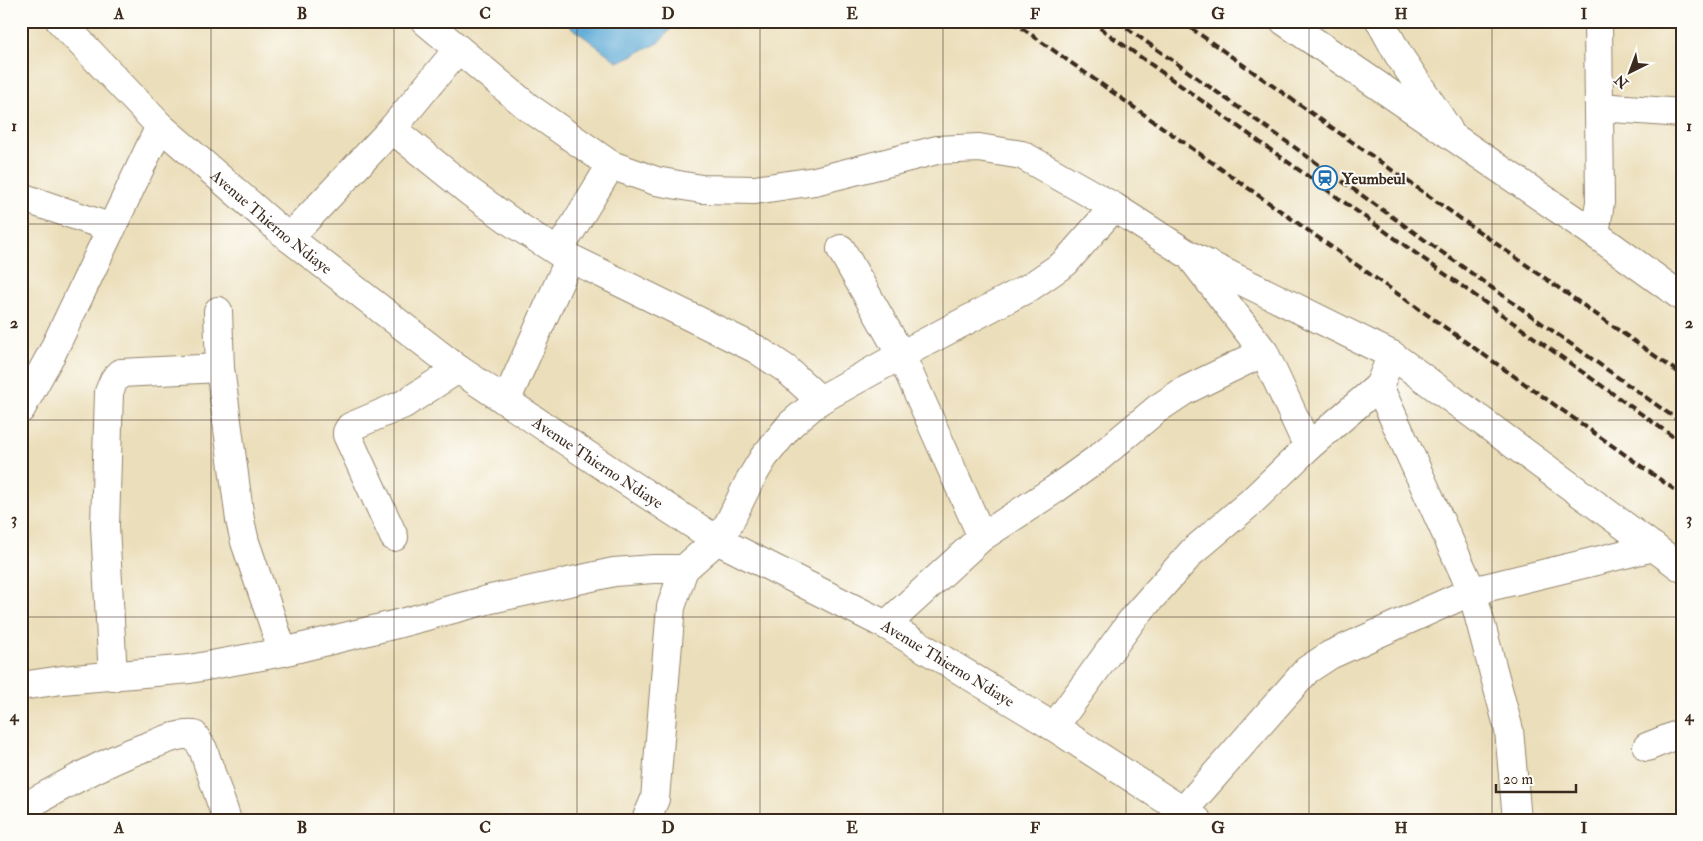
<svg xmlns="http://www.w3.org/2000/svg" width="1703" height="841" font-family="'IM FELL Double Pica',serif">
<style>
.water{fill:#5eacd8;stroke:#4c6b7b}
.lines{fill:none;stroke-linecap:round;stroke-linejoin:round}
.street-casing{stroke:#93846c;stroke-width:30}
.street{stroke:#fff;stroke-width:28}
.rail{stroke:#3b2a1e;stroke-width:4;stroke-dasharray:8 4;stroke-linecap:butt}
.grid{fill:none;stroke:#3b2a1e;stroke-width:1;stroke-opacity:0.55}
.labels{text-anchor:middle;stroke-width:4;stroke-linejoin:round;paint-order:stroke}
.poi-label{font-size:16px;font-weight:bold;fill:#3b2a1e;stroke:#fdfcf7;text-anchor:start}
.street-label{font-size:16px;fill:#3b2a1e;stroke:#fdfcf7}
.neatline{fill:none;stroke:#3b2a1e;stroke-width:2}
.grid-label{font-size:16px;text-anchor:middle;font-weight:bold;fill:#3b2a1e}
</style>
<rect width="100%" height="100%" fill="#fdfcf7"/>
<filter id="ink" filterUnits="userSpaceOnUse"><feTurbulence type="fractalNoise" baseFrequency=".02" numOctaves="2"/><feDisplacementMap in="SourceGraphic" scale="10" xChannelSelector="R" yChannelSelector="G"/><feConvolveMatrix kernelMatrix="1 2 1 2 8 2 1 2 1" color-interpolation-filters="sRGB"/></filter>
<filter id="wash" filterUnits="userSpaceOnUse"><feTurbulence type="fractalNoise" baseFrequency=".0096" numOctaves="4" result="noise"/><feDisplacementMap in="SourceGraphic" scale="20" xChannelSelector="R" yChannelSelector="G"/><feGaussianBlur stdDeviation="1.12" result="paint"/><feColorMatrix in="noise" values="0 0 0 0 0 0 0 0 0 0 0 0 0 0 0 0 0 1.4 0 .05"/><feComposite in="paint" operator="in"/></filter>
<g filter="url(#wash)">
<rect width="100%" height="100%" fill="#ebdeba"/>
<path class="water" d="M563,21H677L659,43L618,62Z"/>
</g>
<g filter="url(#ink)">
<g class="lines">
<defs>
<g id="street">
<path id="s1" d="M60,21L160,126L289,238L458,369L611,471L717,540L886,625L1054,727L1197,820"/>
<path d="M425,21L528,107L611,165L656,181L701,189L755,190L815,181L937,150L979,148L1022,155L1114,207L1189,255L1392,355L1682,568"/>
<path d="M1284,21L1595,234L1682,297"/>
<path d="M1380,21L1398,54L1448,129"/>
<path d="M1599,107L1682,113"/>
<path d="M392,129L470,192L516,225L558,252L756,349L786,369L820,400"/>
<path d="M21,197L112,228"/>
<path d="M1595,234L1600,202L1598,21"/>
<path d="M289,238L392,129L458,49"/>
<path d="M841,249L901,355L982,537"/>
<path d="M558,252L611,165"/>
<path d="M1193,260L1264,352L1308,447"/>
<path d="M218,311L220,368L240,520L245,542L283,652"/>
<path d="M1392,355L1379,386L1472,591L1509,730L1517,820"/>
<path d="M506,401L570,258"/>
<path d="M21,409L52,353L160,126"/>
<path d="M394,537L347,435V432L350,427L404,404L458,369"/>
<path d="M886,625L982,537L1054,490L1097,459L1157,409L1184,391L1264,352"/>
<path d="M113,677L105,526L109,392L114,380L121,373L220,368"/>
<path d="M21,686L62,680L190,669L283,652L397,624L491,599L614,572L653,569H684L717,540L728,525L750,480L764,457L791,424L820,400L901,355L1030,287L1065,263L1114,207"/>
<path d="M1054,727L1135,616L1192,552L1251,502L1308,447L1379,386"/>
<path d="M1647,747L1682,733"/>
<path d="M21,809C65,785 108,759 157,743C169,738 180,734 194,735L203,749L227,820"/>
<path d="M1184,810L1307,670L1330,655L1472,591L1654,547"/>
<path d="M646,820L655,799L671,607L684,569"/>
</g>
</defs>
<use href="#street" class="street-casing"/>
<use href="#street" class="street"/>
<path class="rail" d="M1012,21L1682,495
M1090,21L1682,443
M1117,21L1682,423
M1181,21L1682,375"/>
</g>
</g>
<path class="grid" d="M211,21V820M394,21V820M577,21V820M760,21V820M943,21V820M1126,21V820M1309,21V820M1492,21V820M21,224H1682M21,420H1682M21,617H1682"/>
<defs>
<symbol id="station-ring" viewBox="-11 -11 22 22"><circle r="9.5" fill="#fdfcf7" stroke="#1f6fb2" stroke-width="1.5"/><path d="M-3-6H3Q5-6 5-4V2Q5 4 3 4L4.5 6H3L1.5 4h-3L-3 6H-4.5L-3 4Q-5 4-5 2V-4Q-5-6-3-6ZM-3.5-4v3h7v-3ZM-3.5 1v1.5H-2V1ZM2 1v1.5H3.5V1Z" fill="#1f6fb2"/></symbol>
</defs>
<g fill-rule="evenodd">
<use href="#station-ring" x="1311" y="164" width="28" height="28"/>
</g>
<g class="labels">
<g class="poi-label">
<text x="1342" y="184">Yeumbeul</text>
</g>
<g class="street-label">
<text dy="6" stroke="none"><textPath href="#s1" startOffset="292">Avenue Thierno Ndiaye</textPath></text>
<text dy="6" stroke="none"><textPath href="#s1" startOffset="698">Avenue Thierno Ndiaye</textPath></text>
<text dy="6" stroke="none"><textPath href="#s1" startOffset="1102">Avenue Thierno Ndiaye</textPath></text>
</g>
</g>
<rect width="1703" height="841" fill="none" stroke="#fdfcf7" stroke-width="55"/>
<g transform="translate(1630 72) rotate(222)" stroke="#fdfcf7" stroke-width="4" paint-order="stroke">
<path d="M0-4L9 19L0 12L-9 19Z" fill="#3b2a1e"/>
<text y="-8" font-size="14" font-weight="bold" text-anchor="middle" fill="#3b2a1e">N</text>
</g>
<path d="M1496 784v8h80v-8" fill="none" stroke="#3b2a1e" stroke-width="2.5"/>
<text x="1503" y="784" font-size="15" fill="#3b2a1e" stroke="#fdfcf7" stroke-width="4" paint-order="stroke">20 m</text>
<rect x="28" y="28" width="1648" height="786" class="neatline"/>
<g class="grid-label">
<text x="119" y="19">A</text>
<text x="302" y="19">B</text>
<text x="485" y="19">C</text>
<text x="668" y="19">D</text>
<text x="852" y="19">E</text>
<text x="1035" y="19">F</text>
<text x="1218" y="19">G</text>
<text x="1401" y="19">H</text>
<text x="1584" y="19">I</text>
<text x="14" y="131">1</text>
<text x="1689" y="131">1</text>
<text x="14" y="328">2</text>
<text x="1689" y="328">2</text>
<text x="14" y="524">3</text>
<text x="1689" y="524">3</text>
<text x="14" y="721">4</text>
<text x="1689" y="721">4</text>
<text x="119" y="833">A</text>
<text x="302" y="833">B</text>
<text x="485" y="833">C</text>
<text x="668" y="833">D</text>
<text x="852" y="833">E</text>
<text x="1035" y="833">F</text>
<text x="1218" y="833">G</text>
<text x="1401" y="833">H</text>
<text x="1584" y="833">I</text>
</g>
</svg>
